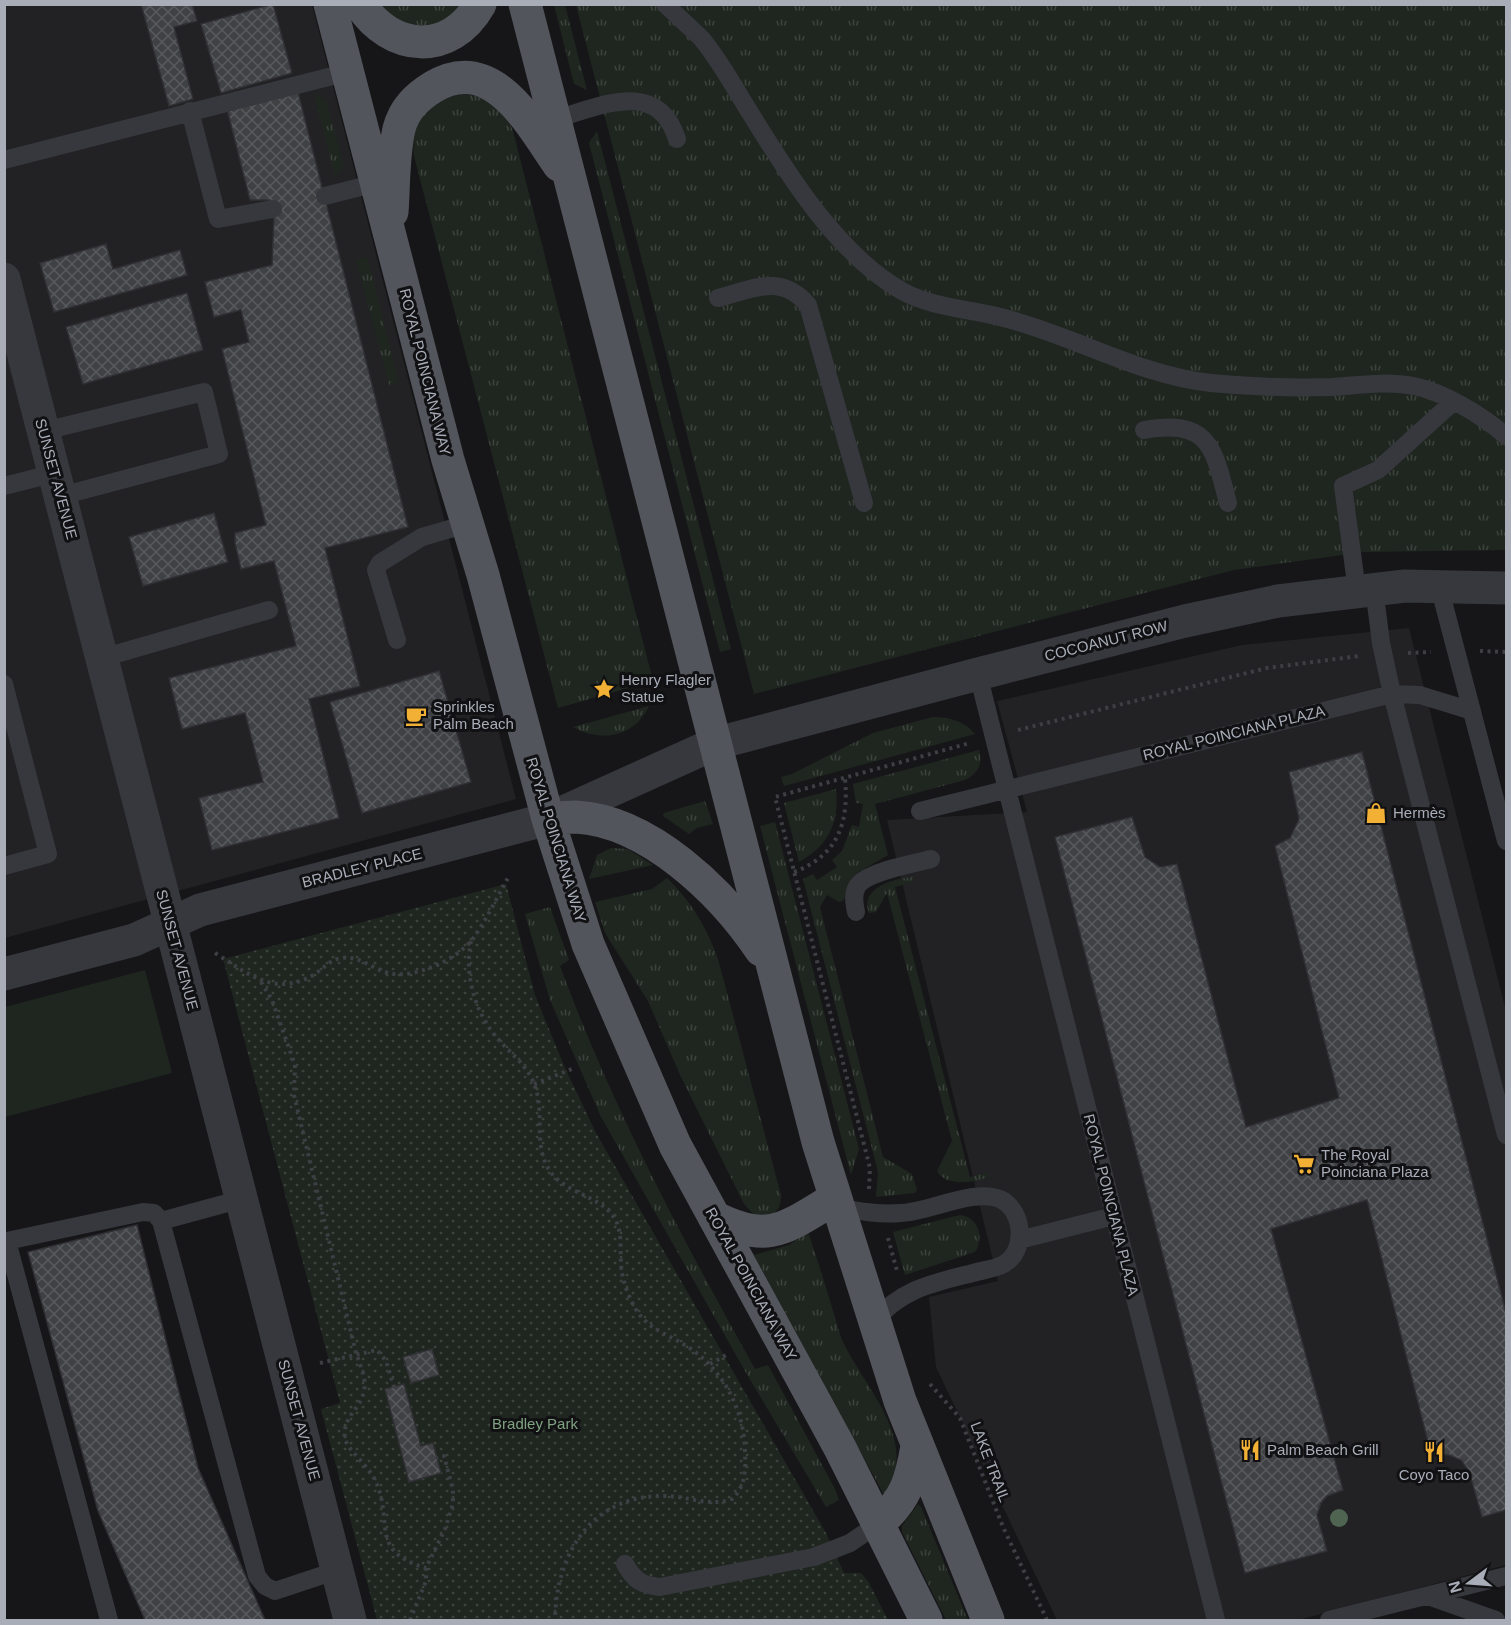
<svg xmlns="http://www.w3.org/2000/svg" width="1511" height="1625" font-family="Arial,sans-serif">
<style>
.built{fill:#222225}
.grass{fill:url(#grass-tufts)}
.park{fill:url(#park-dots)}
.garden{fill:#1e261f}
.building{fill:url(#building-cross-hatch);stroke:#303034;stroke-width:1.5}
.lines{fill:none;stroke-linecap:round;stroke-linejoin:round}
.path{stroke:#3d3f44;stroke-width:4;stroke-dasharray:3 4.5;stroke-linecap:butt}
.service{stroke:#37383d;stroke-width:18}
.minor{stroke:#37383d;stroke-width:33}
.tertiary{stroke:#37383d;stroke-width:33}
.primary{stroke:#53555c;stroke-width:33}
.tree{fill:#506452}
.labels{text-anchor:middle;stroke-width:6;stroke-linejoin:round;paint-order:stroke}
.street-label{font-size:15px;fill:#a8adb8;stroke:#111113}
.poi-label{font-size:15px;fill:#a8adb8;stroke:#111113;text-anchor:start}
.park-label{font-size:15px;fill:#7fa381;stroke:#111113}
</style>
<defs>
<pattern id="grass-tufts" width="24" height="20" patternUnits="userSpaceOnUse" patternTransform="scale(1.5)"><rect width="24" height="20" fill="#1e261f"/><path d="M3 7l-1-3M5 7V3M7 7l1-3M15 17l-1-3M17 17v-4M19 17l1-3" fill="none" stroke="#3c433d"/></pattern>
<pattern id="park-dots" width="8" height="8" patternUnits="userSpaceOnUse" patternTransform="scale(1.5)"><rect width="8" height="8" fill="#1e261f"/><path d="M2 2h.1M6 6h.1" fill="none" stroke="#3c433d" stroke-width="1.8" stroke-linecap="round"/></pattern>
<pattern id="building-cross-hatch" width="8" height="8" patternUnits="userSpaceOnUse" patternTransform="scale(1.5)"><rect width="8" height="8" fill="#404145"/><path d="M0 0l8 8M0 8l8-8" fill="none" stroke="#595a5e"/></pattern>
</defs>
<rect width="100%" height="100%" fill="#161618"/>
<path class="built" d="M5,5H312L516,799L5,938Z
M1409,628L1506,1011V1565L1298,1620H1057L936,1367L929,1297L998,1281L887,820L1027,812L997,701L1242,645Z"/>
<path class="grass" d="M378,5H464C452,20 425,35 405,25C395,19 387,11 378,5Z
M554,5H565L587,90L574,84Z
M576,5H1506V550L1364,552L1234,570L754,694Z
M313,92L327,102L344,167L335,177Z
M466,93C488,98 505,109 513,131L653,681L558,708L414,156C410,119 431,99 466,93Z
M597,131L731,649L720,652L589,143Z
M367,257L399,382L389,385L356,260Z
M649,706C635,737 601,743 573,727Z
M933,717C950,717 964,721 975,734L784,786L781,777L792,774L873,733Z
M979,750C983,765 978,773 965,780L875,804L888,855L857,873L843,901L839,902L827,895L820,907L883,1157L912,1174L917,1190L915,1193L876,1197L878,1172L803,879L813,874L817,880L837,867L832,860L842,851L852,825L859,827L863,804L856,803L853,784Z
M836,789C839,822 830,845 799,862L784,803Z
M705,801L713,824L697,828L689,834L663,816L664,813Z
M775,822L859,1149L851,1175L760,826Z
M611,848L628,849L653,865L589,879L597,855Z
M914,877V882L895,887L970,1177L987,1173L990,1176C976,1183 945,1187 937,1171L952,1141L887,893L876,912L869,913C859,887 896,878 914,877Z
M667,878C691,901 707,928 718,959L781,1195C781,1213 773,1215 757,1218L744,1204L681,1077L648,1001L605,933L595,902L652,889Z
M550,907L569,960L560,966C612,1107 682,1238 755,1369L768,1365L834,1487L839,1500L826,1507L745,1371L601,1117L550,1000L525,914Z
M960,1215C978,1217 985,1237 975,1252L905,1275L893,1232Z
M808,1232C817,1258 825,1284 833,1311C837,1322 839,1335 845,1346C867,1390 921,1444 884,1495L754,1255L789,1245Z
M918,1504L921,1507L968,1620H946L902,1532V1526Z"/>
<path class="park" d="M506,884L535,995L565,1068L596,1133L826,1533L844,1573H861L868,1581L888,1620H377L321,1409L340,1403L223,959Z"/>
<path class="garden" d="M145,970L172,1073L5,1117V1007Z"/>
<path class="building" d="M141,4H192L197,21L174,27L193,99L169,106Z
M273,4L292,73L221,93L201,24Z
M298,92L408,527L325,548L360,686L309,699L339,818L212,850L199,798L263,782L245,713L182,729L169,678L296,646L274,561L241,569L235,543V533L266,525L222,349L249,342L241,310L214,317L205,282L272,265L274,216L270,200H250L226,105Z
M106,244L113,269L180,250L187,275L54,312L40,263Z
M187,293L203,350L83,384L66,327Z
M214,513L228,562L143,586L129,537Z
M439,671L471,782L362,813L330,702Z
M1362,752L1506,1313V1510L1482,1517L1469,1471L1461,1460L1449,1455L1431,1454L1367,1200L1271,1229L1343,1490L1327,1496L1321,1503L1317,1515L1327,1551L1245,1573L1055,837L1132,817L1145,857L1160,867L1177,864L1246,1127L1339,1098L1275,846L1290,838L1299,819L1289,772Z
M137,1225L198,1468L265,1620H145L98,1511L28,1252Z
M432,1349L439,1375L411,1383L403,1357Z
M404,1384L421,1446L433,1443L441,1473L409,1482L385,1389Z"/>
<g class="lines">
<path class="path" d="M1480,651L1506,652
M1408,653L1431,652
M1018,730L1267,668L1359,656
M794,872C839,855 849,822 845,778
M471,941C464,975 475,1012 497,1038C510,1053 527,1065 534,1084C546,1112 532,1145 550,1171C567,1196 605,1195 617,1223C622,1236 620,1250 621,1263C621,1278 630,1302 639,1314C650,1329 668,1335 683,1344C722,1366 745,1410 745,1453C746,1471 745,1487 732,1499C711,1507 689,1497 668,1496C593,1493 556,1552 555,1620
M215,953C249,974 275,998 315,974C324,968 331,959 342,958C361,955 375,972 394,974C418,977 457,959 472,940C486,921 497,897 509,876
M261,982L272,1000L295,1065L294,1095L356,1353C360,1365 367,1379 364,1391C360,1411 342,1415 345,1440C353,1456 369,1466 376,1482C394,1523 368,1551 426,1568
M534,1084L572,1069
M869,1189L870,1168L775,797L970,743
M888,1238L897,1271
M320,1363L377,1350L386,1361L394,1387
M710,1364L728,1354
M930,1384L960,1418L1003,1527L1047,1620
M410,1620L426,1581V1568L445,1529L453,1504V1490L444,1456L437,1458"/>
<path class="service" d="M665,4C677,16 690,27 702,39C720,61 734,87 749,111C787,173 837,254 902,291C933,308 971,309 1004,318C1075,336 1138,375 1211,383C1251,387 1294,388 1333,387C1360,385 1386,381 1414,386C1444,392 1483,416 1506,436
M190,111L218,219L273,209
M555,119C600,107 657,77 677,139
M4,160L348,72
M325,196L376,183
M718,298C753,289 781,273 808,305L864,503
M1144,430C1211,418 1214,450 1228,503
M44,431L204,392L219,454L61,496
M4,486L55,473
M1439,586L1506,841
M1374,588L1381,643L1392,694L1506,1135
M1357,591L1343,486L1378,470L1453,402
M397,640L376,570L380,563L422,537L467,524
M102,658L269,610
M978,674L1216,1620
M4,684L48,854L4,866
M920,811L1392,694L1420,695L1472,711
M856,912C854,903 852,892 859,884C870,871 913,864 931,859
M242,1199L161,1221L257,1576L265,1586L275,1591L338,1570
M837,1207C858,1211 879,1215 901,1213C929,1212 974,1188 1000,1199C1024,1210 1027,1251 1004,1264C995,1269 983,1270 973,1273C933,1283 900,1289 873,1323
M1019,1240L1114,1216
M625,1564C634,1580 641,1585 660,1587L814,1557L850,1543L879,1523
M1428,1596L1496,1620
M109,1620L7,1241L143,1212L154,1213L161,1221
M1329,1620L1506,1576"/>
<path class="minor" d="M4,279L350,1620"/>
<path class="tertiary" d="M4,974L134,940L200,910L548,819L714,744L978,674L1185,621L1278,601L1405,586L1506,588"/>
<path class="primary" d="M330,4L448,460L483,575L548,819L588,944L675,1145L840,1448L926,1620
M360,4C391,52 450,57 480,4
M525,4L818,1142L900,1401L988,1620
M392,212C394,185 393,155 399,129C404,109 417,97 433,87C493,51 531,125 559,165
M548,819C557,818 567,817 576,817C649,821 722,892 761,950
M714,1217C769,1245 785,1228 834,1199
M879,1523C906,1499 911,1481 917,1446"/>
</g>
<circle class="tree" cx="1339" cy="1518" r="9"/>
<defs>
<symbol id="sight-bare" viewBox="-9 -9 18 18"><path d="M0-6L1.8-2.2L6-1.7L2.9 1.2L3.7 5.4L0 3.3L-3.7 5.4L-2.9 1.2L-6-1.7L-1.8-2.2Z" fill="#f2b134" stroke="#111113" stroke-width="2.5" paint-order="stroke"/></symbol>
<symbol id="cafe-bare" viewBox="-9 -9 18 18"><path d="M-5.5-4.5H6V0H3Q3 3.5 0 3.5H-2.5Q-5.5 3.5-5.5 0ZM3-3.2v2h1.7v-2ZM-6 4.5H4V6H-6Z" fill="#f2b134" stroke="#111113" stroke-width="2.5" paint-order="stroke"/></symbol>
<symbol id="shop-bare" viewBox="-9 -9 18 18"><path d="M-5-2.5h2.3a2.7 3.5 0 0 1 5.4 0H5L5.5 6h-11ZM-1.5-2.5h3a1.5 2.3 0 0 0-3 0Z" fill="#f2b134" stroke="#111113" stroke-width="2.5" paint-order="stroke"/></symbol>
<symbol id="supermarket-bare" viewBox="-9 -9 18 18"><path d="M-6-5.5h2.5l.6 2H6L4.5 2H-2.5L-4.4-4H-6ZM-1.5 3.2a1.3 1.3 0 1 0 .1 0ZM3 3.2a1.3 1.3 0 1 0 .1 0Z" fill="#f2b134" stroke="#111113" stroke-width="2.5" paint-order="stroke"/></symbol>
<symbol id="restaurant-bare" viewBox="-9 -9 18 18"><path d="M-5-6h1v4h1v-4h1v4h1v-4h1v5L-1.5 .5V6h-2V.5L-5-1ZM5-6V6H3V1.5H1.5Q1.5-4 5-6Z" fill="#f2b134" stroke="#111113" stroke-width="2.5" paint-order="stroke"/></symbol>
</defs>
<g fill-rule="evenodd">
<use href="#sight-bare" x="589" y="674" width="30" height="30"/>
<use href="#cafe-bare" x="401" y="701" width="30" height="30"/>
<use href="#shop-bare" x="1361" y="798" width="30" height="30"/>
<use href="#supermarket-bare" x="1289" y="1149" width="30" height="30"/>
<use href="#restaurant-bare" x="1235" y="1435" width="30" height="30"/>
<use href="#restaurant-bare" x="1419" y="1437" width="30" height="30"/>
</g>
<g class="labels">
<g class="street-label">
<text transform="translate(425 372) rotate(76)" y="5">ROYAL POINCIANA WAY</text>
<text transform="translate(56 479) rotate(75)" y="5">SUNSET AVENUE</text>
<text transform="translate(1106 641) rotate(-14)" y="5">COCOANUT ROW</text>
<text transform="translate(1234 733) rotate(-14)" y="5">ROYAL POINCIANA PLAZA</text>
<text transform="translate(556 840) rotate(73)" y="5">ROYAL POINCIANA WAY</text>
<text transform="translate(362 868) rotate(-14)" y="5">BRADLEY PLACE</text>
<text transform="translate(177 950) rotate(75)" y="5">SUNSET AVENUE</text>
<text transform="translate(1111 1205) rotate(76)" y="5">ROYAL POINCIANA PLAZA</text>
<text transform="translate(751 1284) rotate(61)" y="5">ROYAL POINCIANA WAY</text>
<text transform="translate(299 1420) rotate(75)" y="5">SUNSET AVENUE</text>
<text transform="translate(990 1462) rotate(69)" y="5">LAKE TRAIL</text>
</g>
<g class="poi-label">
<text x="621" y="685">Henry Flagler<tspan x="621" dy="17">Statue</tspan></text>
<text x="433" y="712">Sprinkles<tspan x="433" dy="17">Palm Beach</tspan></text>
<text x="1393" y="818">Hermès</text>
<text x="1321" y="1160">The Royal<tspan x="1321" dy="17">Poinciana Plaza</tspan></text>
<text x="1267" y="1455">Palm Beach Grill</text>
<text x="1434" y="1480" text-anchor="middle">Coyo Taco</text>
</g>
<g class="park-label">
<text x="535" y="1429">Bradley Park</text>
</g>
</g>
<rect width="1511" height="1625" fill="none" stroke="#a8adb8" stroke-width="12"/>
<g transform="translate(1469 1583) rotate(254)" stroke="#111113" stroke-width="4.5" paint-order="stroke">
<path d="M0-4.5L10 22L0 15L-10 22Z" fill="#a8adb8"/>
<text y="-9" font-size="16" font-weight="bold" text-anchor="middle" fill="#a8adb8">N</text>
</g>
</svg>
